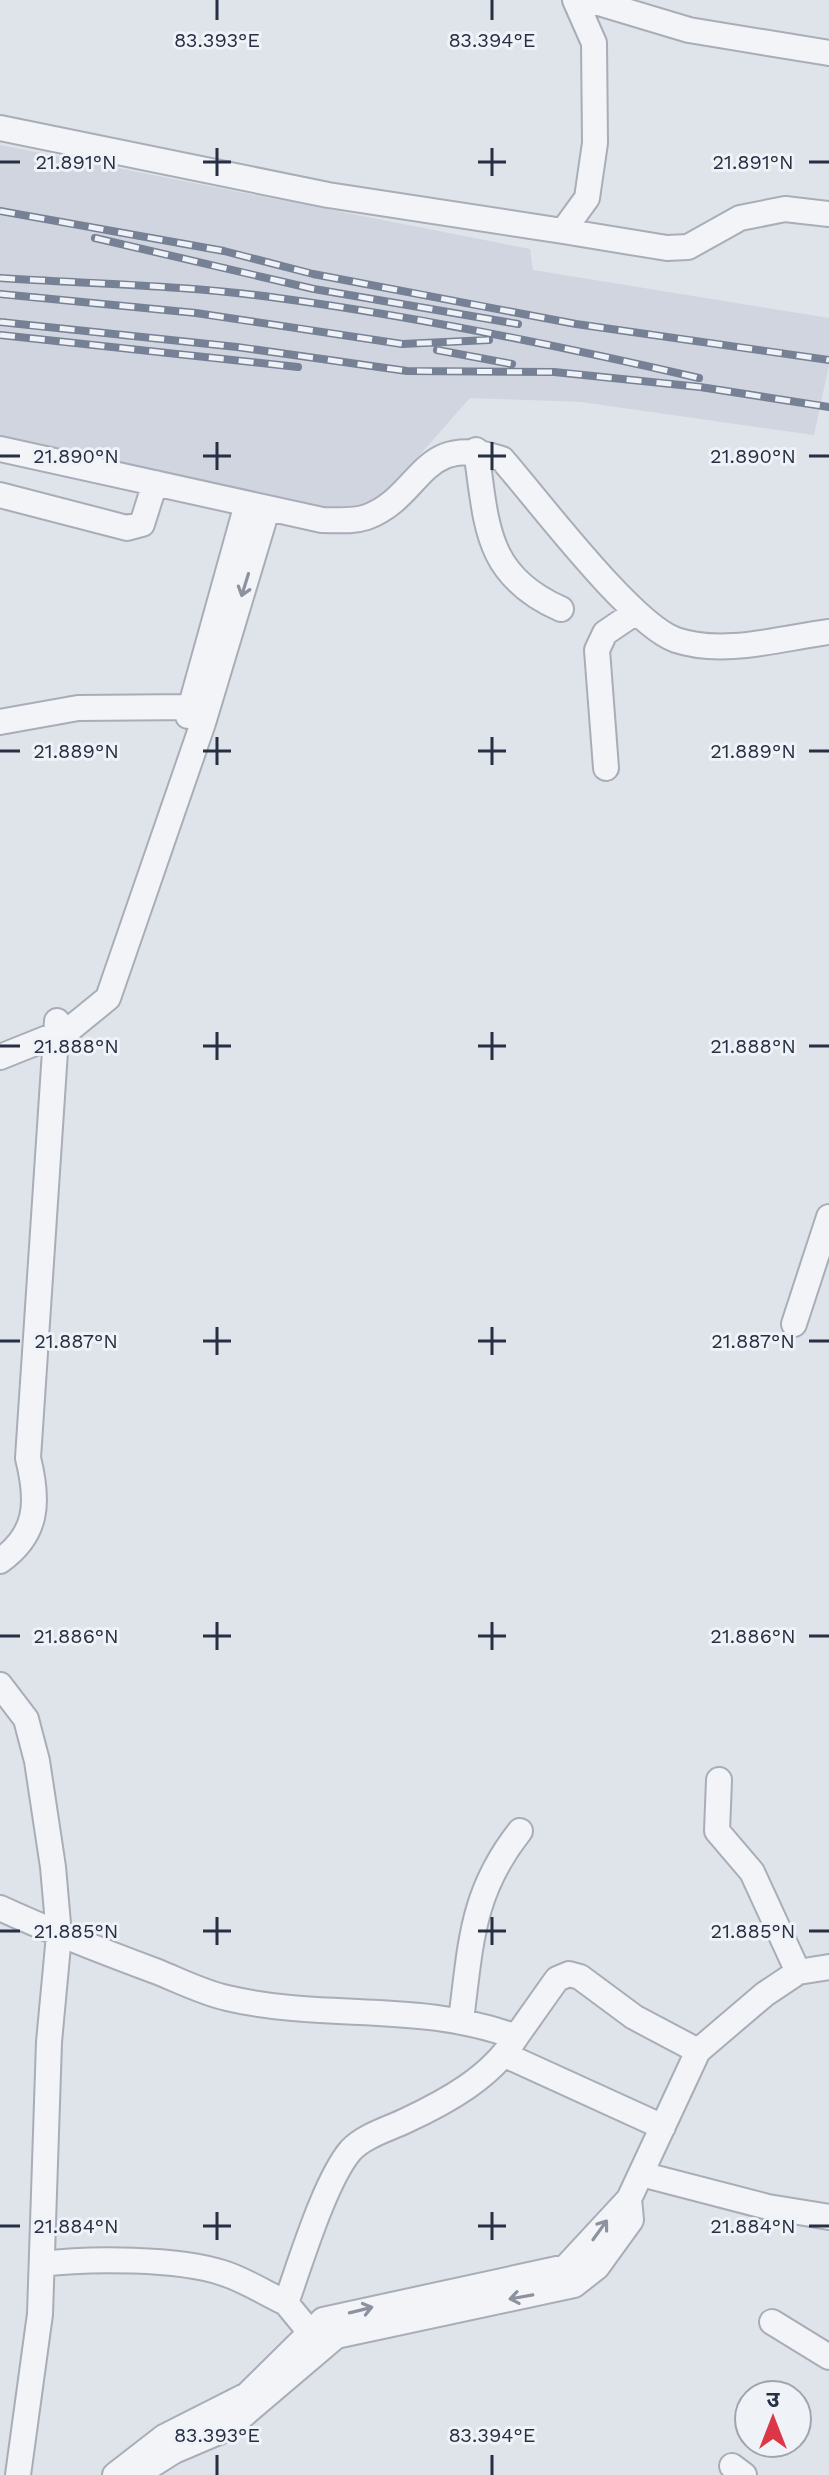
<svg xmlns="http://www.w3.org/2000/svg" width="829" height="2475" font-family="'Work Sans','Noto Sans Devanagari',sans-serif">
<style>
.built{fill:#d1d5df}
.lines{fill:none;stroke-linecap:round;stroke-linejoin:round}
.minor-casing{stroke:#a8adb8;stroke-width:28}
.minor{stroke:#f2f4f8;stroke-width:24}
.rail-casing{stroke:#778195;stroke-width:8}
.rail{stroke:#eff2f7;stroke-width:5;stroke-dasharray:15;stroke-linecap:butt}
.oneway{stroke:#8c929e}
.ticks{fill:none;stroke:#262f43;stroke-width:3}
.ticks-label{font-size:20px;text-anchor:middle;fill:#262f43;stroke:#eff2f7;stroke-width:6;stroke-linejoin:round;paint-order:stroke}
</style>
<rect width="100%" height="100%" fill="#dfe3ea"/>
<path class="built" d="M0,145L530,249L533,270L829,318V365L814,435L581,402L470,398L377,503L340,511L0,435Z"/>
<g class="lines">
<defs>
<path id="minor" d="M589,0L689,30L829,53
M0,128L328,195L563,231L587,198L595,143L594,43L575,0
M563,231L667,248L688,247L740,218L785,209L829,214
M0,449L322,520C337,520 352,522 367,517C423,496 420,431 502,459C538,500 631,624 676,640C724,656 781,638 829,632
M476,450C487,524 484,575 561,609
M0,495L127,528L142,524L155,483
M188,716L247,504
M0,722L78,708L191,707
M606,768L597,650L605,633L636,612
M0,1057L70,1029L108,998L203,723L267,510
M794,1324L829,1217
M0,1561C38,1534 39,1502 28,1458L57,1021
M0,1685L26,1719L37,1761L53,1867L59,1935L49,2042L40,2314L18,2475
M719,1780L717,1831L752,1872L798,1972
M0,1908C52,1932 104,1952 158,1972C180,1981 204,1993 227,1998C325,2021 420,2001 516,2037L557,1979L569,1974L580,1977L634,2017L698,2051
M461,2020C471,1944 471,1893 520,1831
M505,2055L663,2127
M641,2174L768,2207L829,2217
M42,2264C89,2258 178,2258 223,2273C245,2280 265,2293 286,2303
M772,2322L829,2357
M309,2331L286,2303C300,2264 325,2180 351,2150C364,2136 388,2129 405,2121C446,2102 492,2077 516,2037
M732,2466L744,2475
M115,2475L164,2437L247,2395L323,2320L566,2267L629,2199L698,2051L765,1994L798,1972L829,1967
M136,2475L174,2451L228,2428L336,2336L574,2285L597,2267L631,2220L629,2199"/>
</defs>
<use href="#minor" class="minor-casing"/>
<use href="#minor" class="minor"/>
<defs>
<path id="rail" d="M0,211L224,251L313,274L576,324L829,360
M95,238L314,289L518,324
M0,278C93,284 186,285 278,298C419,317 560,346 699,378
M0,294L196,313L402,344L489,340
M0,322L237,347L407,371L554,372L700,387L829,407
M0,335L298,367
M437,350L512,364"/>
</defs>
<use href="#rail" class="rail-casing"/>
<use href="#rail" class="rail"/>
</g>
<defs><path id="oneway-shaft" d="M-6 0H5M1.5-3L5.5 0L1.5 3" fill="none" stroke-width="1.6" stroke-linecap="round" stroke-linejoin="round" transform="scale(2)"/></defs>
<g class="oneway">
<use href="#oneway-shaft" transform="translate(245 585) rotate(107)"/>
<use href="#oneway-shaft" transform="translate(600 2230) rotate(-54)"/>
<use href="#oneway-shaft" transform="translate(521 2297) rotate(170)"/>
<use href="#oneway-shaft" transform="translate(361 2310) rotate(-14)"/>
</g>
<path class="ticks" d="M217,0V20M492,0V20M217,148V176M492,148V176M0,162H20M203,162H231M478,162H506M809,162H829M217,442V470M492,442V470M0,456H20M203,456H231M478,456H506M809,456H829M217,737V765M492,737V765M0,751H20M203,751H231M478,751H506M809,751H829M217,1032V1060M492,1032V1060M0,1046H20M203,1046H231M478,1046H506M809,1046H829M217,1327V1355M492,1327V1355M0,1341H20M203,1341H231M478,1341H506M809,1341H829M217,1622V1650M492,1622V1650M0,1636H20M203,1636H231M478,1636H506M809,1636H829M217,1917V1945M492,1917V1945M0,1931H20M203,1931H231M478,1931H506M809,1931H829M217,2212V2240M492,2212V2240M0,2226H20M203,2226H231M478,2226H506M809,2226H829M217,2455V2475M492,2455V2475"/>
<g class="ticks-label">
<text x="217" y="47">83.393°E</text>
<text x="492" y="47">83.394°E</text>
<text x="76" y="169">21.891°N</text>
<text x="753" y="169">21.891°N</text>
<text x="76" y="463">21.890°N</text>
<text x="753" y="463">21.890°N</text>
<text x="76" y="758">21.889°N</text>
<text x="753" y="758">21.889°N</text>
<text x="76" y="1053">21.888°N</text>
<text x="753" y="1053">21.888°N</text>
<text x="76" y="1348">21.887°N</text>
<text x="753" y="1348">21.887°N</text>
<text x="76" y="1643">21.886°N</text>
<text x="753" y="1643">21.886°N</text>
<text x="76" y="1938">21.885°N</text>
<text x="753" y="1938">21.885°N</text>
<text x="76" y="2233">21.884°N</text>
<text x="753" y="2233">21.884°N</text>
<text x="217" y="2442">83.393°E</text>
<text x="492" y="2442">83.394°E</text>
</g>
<g transform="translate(773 2419)"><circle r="38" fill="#eff2f7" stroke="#9fa4af" stroke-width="2"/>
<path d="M0-6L14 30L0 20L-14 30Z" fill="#dc3746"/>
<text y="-12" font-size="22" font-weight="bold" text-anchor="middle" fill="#262f43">उ</text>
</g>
</svg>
